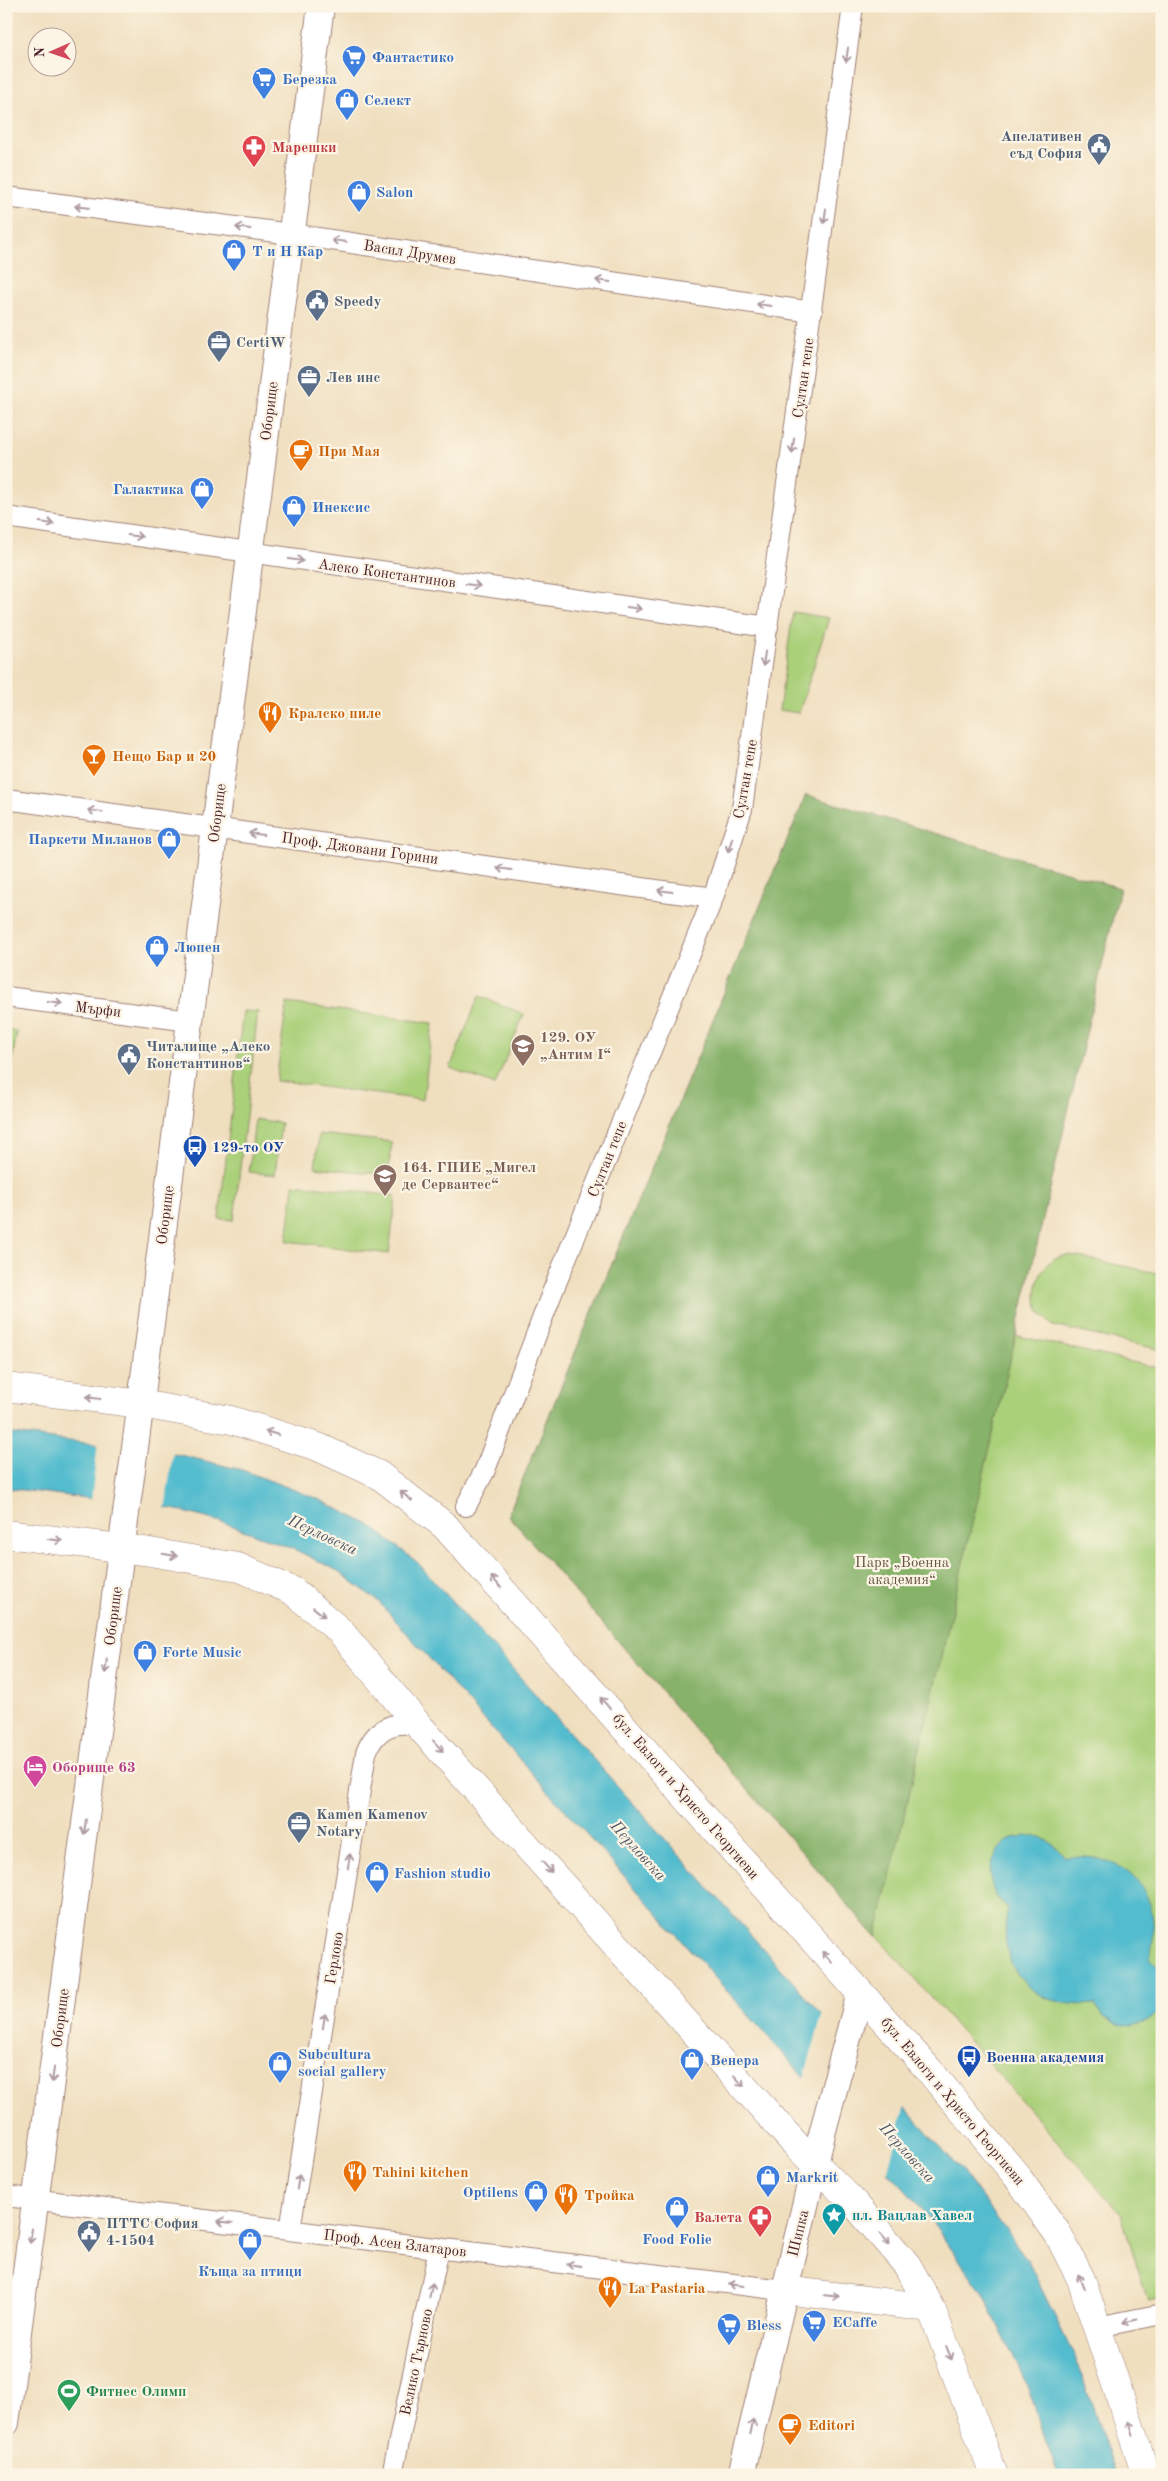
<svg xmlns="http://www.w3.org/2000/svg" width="1168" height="2481" font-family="'Old Standard TT',serif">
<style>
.green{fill:#aad07a;stroke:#7a7852}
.forest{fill:#87b26a;stroke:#68684a}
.water{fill:#52bcce;stroke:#4e6e7c}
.pier{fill:#f0dfbf}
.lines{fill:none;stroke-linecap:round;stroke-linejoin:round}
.minor-casing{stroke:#9d7f75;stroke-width:22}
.tertiary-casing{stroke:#9d7f75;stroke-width:28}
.secondary-casing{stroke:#9d7f75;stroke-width:29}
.minor{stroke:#fff;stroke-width:20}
.tertiary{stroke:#fff;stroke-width:26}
.secondary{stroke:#fff;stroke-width:28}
.tertiary-bridge-casing{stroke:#9d7f75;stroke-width:28;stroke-linecap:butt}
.tertiary-bridge{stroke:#fff;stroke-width:26}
.oneway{stroke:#ae9aa0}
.labels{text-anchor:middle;stroke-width:4.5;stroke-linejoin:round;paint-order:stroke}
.shop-label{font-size:15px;font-weight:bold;fill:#366cbe;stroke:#fcf5e5;text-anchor:start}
.service-label{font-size:15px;font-weight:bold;fill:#4e5e75;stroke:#fcf5e5;text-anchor:start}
.health-label{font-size:15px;font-weight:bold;fill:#be3a42;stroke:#fcf5e5;text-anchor:start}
.street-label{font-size:15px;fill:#4a1f2b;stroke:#fcf5e5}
.food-label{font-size:15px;font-weight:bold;fill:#c56008;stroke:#fcf5e5;text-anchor:start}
.education-label{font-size:15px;font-weight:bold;fill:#785e54;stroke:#fcf5e5;text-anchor:start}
.transit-label{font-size:15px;font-weight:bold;fill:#164399;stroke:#fcf5e5;text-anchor:start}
.park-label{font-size:15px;fill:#675443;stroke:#fcf5e5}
.hotel-label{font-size:15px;font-weight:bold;fill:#b23c85;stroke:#fcf5e5;text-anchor:start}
.culture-label{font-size:15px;font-weight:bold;fill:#0d838f;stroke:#fcf5e5;text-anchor:start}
.leisure-label{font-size:15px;font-weight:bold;fill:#27864d;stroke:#fcf5e5;text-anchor:start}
.water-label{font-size:16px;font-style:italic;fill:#4d5664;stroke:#fcf5e5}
</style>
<rect width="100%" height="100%" fill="#fcf5e5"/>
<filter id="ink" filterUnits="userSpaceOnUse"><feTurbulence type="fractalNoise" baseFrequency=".02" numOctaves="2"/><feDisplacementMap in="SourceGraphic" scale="10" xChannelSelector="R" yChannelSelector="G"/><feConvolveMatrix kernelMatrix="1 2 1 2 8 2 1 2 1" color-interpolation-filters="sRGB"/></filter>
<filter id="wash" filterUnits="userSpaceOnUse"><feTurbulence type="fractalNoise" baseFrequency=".0096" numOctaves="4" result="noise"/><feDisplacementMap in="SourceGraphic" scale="20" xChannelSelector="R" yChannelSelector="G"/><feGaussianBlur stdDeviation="1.12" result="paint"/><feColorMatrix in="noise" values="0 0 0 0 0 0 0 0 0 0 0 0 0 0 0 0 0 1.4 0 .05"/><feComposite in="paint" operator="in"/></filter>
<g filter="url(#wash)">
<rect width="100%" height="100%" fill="#f0dfbf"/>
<path class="green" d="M793,612L829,618L799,713L779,710Z
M806,795L1014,1335L1162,1369V2298L1148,2301L1121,2214L508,1515Z
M479,996L524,1014L495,1085L450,1068Z
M287,1003L433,1023L423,1100L276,1081Z
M243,1011L258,1012L234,1220L219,1219Z
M6,1030L17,1032L6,1097Z
M255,1119L281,1123L275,1175L249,1172Z
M319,1134L392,1142L388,1175L315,1167Z
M294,1184L396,1196L389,1254L287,1241Z
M1069,1255L1162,1274V1350L1053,1326C1047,1320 1039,1313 1037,1304C1033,1289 1041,1266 1054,1259C1058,1256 1065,1256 1069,1255Z"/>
<path class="forest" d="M806,795L1120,888L876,1937L508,1515Z"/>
<path class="water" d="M6,1433L180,1455L242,1470L318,1499L368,1524L417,1562L963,2172L1027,2259L1077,2362L1116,2475H1058L1026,2383L981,2290L923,2210L378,1601L338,1571L296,1550L225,1523L173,1509L6,1488Z
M1025,1835C1044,1837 1054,1842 1065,1857C1130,1852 1165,1894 1150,1957L1162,1973V2004L1158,2012L1146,2022L1132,2026L1117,2024L1104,2017L1095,2004C1032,2010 995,1970 1008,1908C1004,1904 999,1900 996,1896C985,1878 991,1850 1010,1840C1014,1837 1021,1837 1025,1835Z"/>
<path class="pier" d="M98,1442L173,1451L165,1511L91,1501Z
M823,2013L905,2104L887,2173L803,2081Z"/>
</g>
<g filter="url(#ink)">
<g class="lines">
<defs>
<path id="minor" d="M6,197L291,234L812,312
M6,517L768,627
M6,799L713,898
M6,997L190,1021
M466,1506L485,1470L552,1293L713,898L742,809L853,6
M6,2196L784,2290
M290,2230L366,1753C375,1729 394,1719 419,1726
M1098,2327L1162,2314
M392,2475L439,2248"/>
<path id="tertiary" d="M136,1440L321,6
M6,2423L126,1513
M741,2475L822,2134L860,1993"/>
<path id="secondary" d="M6,1387L141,1404L231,1420L318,1447L379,1475L445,1526L928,2069L1016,2175L1058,2234L1081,2279L1146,2475
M6,1534L144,1551L238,1567L293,1591L340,1631L419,1726L798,2147L854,2203L907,2265L931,2308L994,2475
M784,2290L931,2308"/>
</defs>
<use href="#minor" class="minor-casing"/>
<use href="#tertiary" class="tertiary-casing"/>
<use href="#secondary" class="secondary-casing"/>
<use href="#minor" class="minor"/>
<use href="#tertiary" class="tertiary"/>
<use href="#secondary" class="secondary"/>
<defs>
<path id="tertiary-bridge" d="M126,1513L136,1440"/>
</defs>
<use href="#tertiary-bridge" class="tertiary-bridge-casing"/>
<use href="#tertiary-bridge" class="tertiary-bridge"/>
</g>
<defs><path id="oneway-shaft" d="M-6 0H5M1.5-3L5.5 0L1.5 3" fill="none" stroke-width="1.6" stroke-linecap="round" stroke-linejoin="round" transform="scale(1.25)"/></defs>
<g class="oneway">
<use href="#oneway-shaft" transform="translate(847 55) rotate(98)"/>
<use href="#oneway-shaft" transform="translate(82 207) rotate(-173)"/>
<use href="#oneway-shaft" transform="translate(825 216) rotate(98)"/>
<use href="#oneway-shaft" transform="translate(243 228) rotate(-173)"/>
<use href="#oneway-shaft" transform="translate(339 241) rotate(-172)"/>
<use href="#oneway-shaft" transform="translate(603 281) rotate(-172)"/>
<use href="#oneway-shaft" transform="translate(764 305) rotate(-172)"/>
<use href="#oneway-shaft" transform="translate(793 446) rotate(98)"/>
<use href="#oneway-shaft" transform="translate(47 523) rotate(8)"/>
<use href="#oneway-shaft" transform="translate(135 536) rotate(8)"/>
<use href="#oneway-shaft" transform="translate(296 560) rotate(8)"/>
<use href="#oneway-shaft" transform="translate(473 585) rotate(8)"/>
<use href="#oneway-shaft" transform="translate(634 608) rotate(8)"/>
<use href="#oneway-shaft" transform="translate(764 659) rotate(98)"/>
<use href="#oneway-shaft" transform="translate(95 811) rotate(-172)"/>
<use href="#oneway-shaft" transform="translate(256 834) rotate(-172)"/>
<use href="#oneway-shaft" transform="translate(730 845) rotate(108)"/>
<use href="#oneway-shaft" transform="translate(504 869) rotate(-172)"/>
<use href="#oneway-shaft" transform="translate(665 891) rotate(-172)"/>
<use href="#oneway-shaft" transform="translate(55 1003) rotate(7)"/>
<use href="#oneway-shaft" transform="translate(93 1398) rotate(-173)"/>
<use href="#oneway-shaft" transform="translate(272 1433) rotate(-163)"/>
<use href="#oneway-shaft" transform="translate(406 1496) rotate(-142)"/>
<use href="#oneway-shaft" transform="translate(55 1540) rotate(7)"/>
<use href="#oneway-shaft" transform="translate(170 1555) rotate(9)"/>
<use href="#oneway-shaft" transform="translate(496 1582) rotate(-132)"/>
<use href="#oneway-shaft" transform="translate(319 1612) rotate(38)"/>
<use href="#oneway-shaft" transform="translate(106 1666) rotate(97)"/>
<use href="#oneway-shaft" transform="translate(605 1703) rotate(-131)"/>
<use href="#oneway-shaft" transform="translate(438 1746) rotate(48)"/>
<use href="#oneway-shaft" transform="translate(85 1827) rotate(97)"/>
<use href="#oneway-shaft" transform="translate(349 1861) rotate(-81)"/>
<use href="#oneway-shaft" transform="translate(547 1867) rotate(48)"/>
<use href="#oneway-shaft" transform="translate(827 1957) rotate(-131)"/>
<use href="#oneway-shaft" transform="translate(324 2021) rotate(-81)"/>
<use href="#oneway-shaft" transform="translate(53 2075) rotate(98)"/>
<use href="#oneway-shaft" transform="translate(739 2081) rotate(48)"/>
<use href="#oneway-shaft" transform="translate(298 2182) rotate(-81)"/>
<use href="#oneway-shaft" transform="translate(225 2222) rotate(-173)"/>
<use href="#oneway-shaft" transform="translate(31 2236) rotate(98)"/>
<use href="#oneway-shaft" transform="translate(885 2239) rotate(49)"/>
<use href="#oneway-shaft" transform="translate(574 2265) rotate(-173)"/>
<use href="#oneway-shaft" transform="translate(1081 2281) rotate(-112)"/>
<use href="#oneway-shaft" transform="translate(736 2285) rotate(-173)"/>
<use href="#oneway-shaft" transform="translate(431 2290) rotate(-78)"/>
<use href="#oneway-shaft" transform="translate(832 2296) rotate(6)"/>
<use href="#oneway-shaft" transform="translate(1130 2321) rotate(169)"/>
<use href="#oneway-shaft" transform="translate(949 2353) rotate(68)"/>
<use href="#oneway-shaft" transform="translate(752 2427) rotate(-77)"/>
<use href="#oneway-shaft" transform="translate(1131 2428) rotate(-108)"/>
</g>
</g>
<defs>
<symbol id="supermarket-pin" viewBox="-11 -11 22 30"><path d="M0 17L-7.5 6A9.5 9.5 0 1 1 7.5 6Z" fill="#3f7fe0" stroke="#fcf5e5"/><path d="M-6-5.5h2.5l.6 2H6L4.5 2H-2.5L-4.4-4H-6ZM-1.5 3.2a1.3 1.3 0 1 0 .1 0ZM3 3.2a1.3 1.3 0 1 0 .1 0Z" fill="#fff"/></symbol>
<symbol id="shop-pin" viewBox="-11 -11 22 30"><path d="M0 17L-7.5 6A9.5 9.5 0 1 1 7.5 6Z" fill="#3f7fe0" stroke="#fcf5e5"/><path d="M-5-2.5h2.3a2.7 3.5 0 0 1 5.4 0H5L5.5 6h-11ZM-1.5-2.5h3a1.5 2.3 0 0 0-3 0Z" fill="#fff"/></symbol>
<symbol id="civic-pin" viewBox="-11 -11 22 30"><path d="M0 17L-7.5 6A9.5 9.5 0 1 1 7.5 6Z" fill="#5c6f8a" stroke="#fcf5e5"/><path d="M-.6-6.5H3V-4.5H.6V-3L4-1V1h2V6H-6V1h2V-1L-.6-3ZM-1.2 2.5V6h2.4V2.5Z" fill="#fff"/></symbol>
<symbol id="pharmacy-pin" viewBox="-11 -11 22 30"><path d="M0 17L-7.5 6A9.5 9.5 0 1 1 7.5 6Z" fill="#e0444e" stroke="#fcf5e5"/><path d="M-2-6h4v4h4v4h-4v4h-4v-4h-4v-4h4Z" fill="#fff"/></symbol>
<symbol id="office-pin" viewBox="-11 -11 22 30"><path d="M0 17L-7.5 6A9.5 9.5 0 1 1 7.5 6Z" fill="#5c6f8a" stroke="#fcf5e5"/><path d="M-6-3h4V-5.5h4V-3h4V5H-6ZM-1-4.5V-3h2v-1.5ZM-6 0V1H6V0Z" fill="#fff"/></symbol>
<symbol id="cafe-pin" viewBox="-11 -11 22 30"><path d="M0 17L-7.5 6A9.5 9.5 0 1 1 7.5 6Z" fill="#e8710a" stroke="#fcf5e5"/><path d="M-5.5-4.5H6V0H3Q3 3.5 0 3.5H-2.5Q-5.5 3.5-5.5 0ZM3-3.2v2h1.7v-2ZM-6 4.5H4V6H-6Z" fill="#fff"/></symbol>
<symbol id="restaurant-pin" viewBox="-11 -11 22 30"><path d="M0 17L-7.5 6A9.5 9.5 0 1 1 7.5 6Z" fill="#e8710a" stroke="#fcf5e5"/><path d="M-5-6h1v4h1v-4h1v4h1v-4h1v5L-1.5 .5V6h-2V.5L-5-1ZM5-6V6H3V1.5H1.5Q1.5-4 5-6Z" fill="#fff"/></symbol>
<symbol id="bar-pin" viewBox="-11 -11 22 30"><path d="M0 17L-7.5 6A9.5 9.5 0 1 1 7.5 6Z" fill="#e8710a" stroke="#fcf5e5"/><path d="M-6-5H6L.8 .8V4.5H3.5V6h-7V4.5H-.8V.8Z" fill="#fff"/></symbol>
<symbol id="school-pin" viewBox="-11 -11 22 30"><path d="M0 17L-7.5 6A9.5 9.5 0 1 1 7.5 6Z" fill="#8d6e63" stroke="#fcf5e5"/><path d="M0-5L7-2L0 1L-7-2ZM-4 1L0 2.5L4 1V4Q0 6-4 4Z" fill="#fff"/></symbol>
<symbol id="bus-pin" viewBox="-11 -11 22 30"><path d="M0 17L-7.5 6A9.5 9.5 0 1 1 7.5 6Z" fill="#1a4fb4" stroke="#fcf5e5"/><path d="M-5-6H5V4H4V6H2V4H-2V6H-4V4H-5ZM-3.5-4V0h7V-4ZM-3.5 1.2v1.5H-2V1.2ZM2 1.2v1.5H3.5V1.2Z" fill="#fff"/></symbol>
<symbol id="hotel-pin" viewBox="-11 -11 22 30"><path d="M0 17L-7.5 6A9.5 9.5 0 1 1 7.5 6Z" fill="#d1479c" stroke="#fcf5e5"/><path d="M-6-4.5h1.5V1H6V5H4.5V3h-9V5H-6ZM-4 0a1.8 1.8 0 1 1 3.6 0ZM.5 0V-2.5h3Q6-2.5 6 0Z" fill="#fff"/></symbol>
<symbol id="sight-pin" viewBox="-11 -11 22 30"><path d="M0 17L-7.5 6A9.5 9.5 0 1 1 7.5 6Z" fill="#0f9aa8" stroke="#fcf5e5"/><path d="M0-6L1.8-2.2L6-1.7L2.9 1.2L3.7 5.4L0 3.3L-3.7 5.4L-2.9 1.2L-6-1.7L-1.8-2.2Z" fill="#fff"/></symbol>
<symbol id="stadium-pin" viewBox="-11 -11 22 30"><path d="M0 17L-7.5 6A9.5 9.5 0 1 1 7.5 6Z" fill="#2e9e5b" stroke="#fcf5e5"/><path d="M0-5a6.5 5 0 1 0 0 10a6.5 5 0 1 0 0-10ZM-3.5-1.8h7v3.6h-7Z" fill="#fff"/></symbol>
</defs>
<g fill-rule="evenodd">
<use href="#supermarket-pin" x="340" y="43" width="28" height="38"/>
<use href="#supermarket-pin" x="250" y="65" width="28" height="38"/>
<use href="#shop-pin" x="333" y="86" width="28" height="38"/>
<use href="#civic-pin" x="1085" y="131" width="28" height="38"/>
<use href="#pharmacy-pin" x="240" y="133" width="28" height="38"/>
<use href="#shop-pin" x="345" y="178" width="28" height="38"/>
<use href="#shop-pin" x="220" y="237" width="28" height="38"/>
<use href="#civic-pin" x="303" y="287" width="28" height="38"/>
<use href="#office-pin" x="205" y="328" width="28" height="38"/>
<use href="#office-pin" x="295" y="363" width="28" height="38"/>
<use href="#cafe-pin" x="287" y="437" width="28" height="38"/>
<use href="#shop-pin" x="188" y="475" width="28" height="38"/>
<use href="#shop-pin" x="280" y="493" width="28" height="38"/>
<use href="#restaurant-pin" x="256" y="699" width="28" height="38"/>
<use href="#bar-pin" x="80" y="742" width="28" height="38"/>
<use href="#shop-pin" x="155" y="825" width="28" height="38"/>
<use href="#shop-pin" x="143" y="933" width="28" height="38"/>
<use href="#school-pin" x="509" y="1032" width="28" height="38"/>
<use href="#civic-pin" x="115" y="1041" width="28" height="38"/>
<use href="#bus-pin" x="181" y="1133" width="28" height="38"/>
<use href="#school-pin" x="371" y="1162" width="28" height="38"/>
<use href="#shop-pin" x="131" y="1638" width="28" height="38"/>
<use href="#hotel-pin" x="21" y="1753" width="28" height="38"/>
<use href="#office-pin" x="285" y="1809" width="28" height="38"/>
<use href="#shop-pin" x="363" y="1859" width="28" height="38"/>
<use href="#bus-pin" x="955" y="2043" width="28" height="38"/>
<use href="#shop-pin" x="678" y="2046" width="28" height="38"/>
<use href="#shop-pin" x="266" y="2049" width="28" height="38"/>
<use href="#restaurant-pin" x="341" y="2158" width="28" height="38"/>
<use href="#shop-pin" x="754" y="2163" width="28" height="38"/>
<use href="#shop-pin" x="522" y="2178" width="28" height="38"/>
<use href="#restaurant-pin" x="552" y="2181" width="28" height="38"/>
<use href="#shop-pin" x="663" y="2194" width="28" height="38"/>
<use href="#sight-pin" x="820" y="2201" width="28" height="38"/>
<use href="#pharmacy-pin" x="746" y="2203" width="28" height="38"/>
<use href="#civic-pin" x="75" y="2218" width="28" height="38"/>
<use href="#shop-pin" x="236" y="2226" width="28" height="38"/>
<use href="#restaurant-pin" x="596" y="2274" width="28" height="38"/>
<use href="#supermarket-pin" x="800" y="2308" width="28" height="38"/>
<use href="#supermarket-pin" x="715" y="2311" width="28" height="38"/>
<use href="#stadium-pin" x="55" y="2377" width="28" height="38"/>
<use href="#cafe-pin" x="776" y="2411" width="28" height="38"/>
</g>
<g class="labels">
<g class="shop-label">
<text x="372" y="62">Фантастико</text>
<text x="282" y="84">Березка</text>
<text x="364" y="105">Селект</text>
<text x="376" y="197">Salon</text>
<text x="252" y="256">Т и Н Кар</text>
<text x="184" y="494" text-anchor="end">Галактика</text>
<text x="312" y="512">Инексис</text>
<text x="152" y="844" text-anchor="end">Паркети Миланов</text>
<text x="174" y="952">Люпен</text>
<text x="162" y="1657">Forte Music</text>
<text x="394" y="1878">Fashion studio</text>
<text x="298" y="2059">Subcultura<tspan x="298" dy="17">social gallery</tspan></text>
<text x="710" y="2065">Венера</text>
<text x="786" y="2182">Markrit</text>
<text x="518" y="2197" text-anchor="end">Optilens</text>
<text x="677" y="2244" text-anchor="middle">Food Folie</text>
<text x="250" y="2276" text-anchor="middle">Къща за птици</text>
<text x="832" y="2327">ECaffe</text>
<text x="746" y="2330">Bless</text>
</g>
<g class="service-label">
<text x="1082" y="141" text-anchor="end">Апелативен<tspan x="1082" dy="17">съд София</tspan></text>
<text x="334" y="306">Speedy</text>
<text x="236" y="347">CertiW</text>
<text x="326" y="382">Лев инс</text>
<text x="146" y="1051">Читалище „Алеко<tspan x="146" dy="17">Константинов“</tspan></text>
<text x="316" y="1819">Kamen Kamenov<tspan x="316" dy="17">Notary</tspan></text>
<text x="106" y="2228">ПТТС София<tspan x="106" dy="17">4-1504</tspan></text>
</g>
<g class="health-label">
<text x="272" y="152">Марешки</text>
<text x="742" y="2222" text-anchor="end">Валета</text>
</g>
<g class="street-label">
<text transform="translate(410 252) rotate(9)" y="5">Васил Друмев</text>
<text transform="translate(803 378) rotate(-82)" y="5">Султан тепе</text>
<text transform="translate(269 411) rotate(-83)" y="5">Оборище</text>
<text transform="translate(387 573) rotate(8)" y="5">Алеко Константинов</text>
<text transform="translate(745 779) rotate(-80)" y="5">Султан тепе</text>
<text transform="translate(217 813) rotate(-83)" y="5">Оборище</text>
<text transform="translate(360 848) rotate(8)" y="5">Проф. Джовани Горини</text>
<text transform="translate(98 1009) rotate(7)" y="5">Мърфи</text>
<text transform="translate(607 1159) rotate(-68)" y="5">Султан тепе</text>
<text transform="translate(165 1215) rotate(-83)" y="5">Оборище</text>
<text transform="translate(113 1616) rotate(-83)" y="5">Оборище</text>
<text transform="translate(686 1796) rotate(49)" y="5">бул. Евлоги и Христо Георгиеви</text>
<text transform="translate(334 1958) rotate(-81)" y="5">Герлово</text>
<text transform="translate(60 2018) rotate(-83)" y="5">Оборище</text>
<text transform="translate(953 2101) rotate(50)" y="5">бул. Евлоги и Христо Георгиеви</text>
<text transform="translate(798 2233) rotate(-76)" y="5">Шипка</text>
<text transform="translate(395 2243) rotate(7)" y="5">Проф. Асен Златаров</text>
<text transform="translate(416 2362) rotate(-78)" y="5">Велико Търново</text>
</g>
<g class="food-label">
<text x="318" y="456">При Мая</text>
<text x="288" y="718">Кралско пиле</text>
<text x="112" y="761">Нещо Бар и 20</text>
<text x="372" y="2177">Tahini kitchen</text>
<text x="584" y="2200">Тройка</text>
<text x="628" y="2293">La Pastaria</text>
<text x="808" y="2430">Editori</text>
</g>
<g class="education-label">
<text x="540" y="1042">129. ОУ<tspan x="540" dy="17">„Антим I“</tspan></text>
<text x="402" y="1172">164. ГПИЕ „Мигел<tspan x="402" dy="17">де Сервантес“</tspan></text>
</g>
<g class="transit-label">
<text x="212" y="1152">129-то ОУ</text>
<text x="986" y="2062">Военна академия</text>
</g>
<g class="park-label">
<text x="902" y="1567">Парк „Военна<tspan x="902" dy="17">академия“</tspan></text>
</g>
<g class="hotel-label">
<text x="52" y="1772">Оборище 63</text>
</g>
<g class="culture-label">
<text x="852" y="2220">пл. Вацлав Хавел</text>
</g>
<g class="leisure-label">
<text x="86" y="2396">Фитнес Олимп</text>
</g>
<g class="water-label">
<text transform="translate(323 1534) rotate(25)" y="6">Перловска</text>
<text transform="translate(639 1850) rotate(48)" y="6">Перловска</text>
<text transform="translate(908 2152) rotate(48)" y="6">Перловска</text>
</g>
</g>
<rect width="1168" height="2481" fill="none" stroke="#fcf5e5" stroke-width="25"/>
<g transform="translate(52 52) rotate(268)"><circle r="24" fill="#fcf5e5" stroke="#b59f9b"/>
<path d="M0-4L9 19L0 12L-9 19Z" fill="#d1495b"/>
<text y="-8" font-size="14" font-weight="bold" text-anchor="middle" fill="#4a1f2b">N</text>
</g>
</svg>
